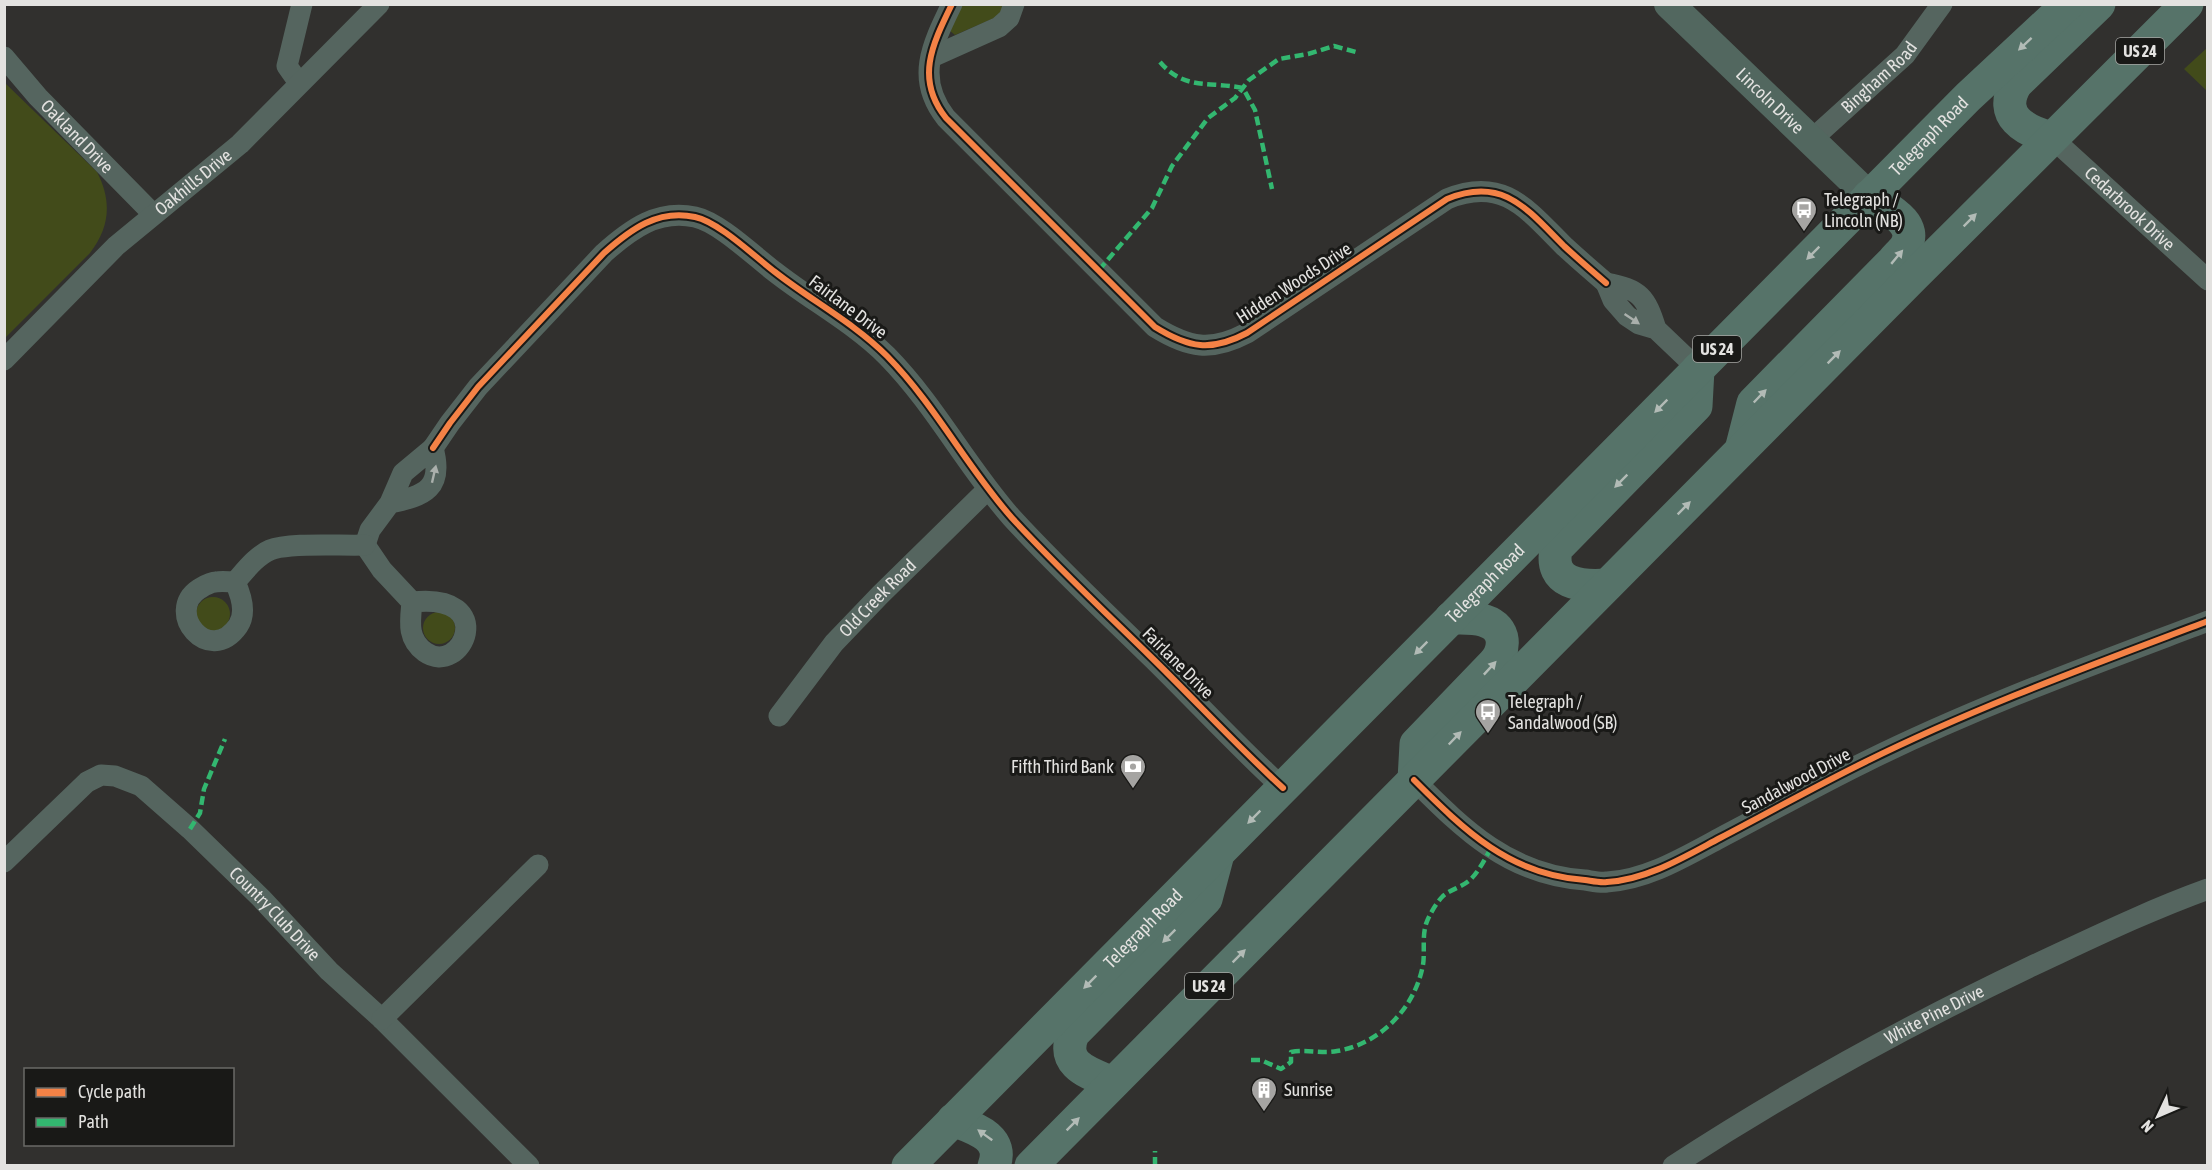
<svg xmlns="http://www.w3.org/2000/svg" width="2212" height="1170" font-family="'Asap Condensed',sans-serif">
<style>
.green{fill:#424b1a}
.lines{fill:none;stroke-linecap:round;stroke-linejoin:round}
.street{stroke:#55655f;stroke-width:21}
.secondary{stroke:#52675f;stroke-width:30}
.highway{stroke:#567369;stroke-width:33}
.quiet{stroke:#33b770;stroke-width:4.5;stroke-dasharray:9 4.5;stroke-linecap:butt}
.cycleway-casing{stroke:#191917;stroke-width:10}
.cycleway{stroke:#f48246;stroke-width:6}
.oneway{fill:#b2bbb6}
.oneway2{fill:#aab0ac}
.labels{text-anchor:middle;stroke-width:6;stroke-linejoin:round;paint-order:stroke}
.shield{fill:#191917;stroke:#a6a6a4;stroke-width:1.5}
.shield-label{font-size:16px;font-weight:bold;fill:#e3e2e0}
.street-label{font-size:18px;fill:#e3e2e0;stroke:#191917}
.poi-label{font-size:18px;fill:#e3e2e0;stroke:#191917;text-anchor:start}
</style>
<rect width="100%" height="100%" fill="#31302e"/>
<path class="green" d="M961,5H1005L999,16L955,35L950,31Z
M2207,48V91L2184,69Z
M5,83L97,172C112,201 110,227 90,253L5,338Z
M196 614a17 17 0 1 1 34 0a17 17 0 1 1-34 0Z
M423 628a16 16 0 1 1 32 0a16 16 0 1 1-32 0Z"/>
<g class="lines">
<g class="street">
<path d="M952,4C932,45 915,79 946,118L1155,327C1189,348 1211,352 1247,333L1447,199C1503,176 1527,209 1564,246C1578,259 1592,271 1606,283"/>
<path id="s1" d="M4,57L38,97L153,214"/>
<path d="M932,57L999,27L1009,18L1014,4"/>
<path d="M299,83L287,66L302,4"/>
<path id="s2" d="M2052,138L2208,280"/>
<path id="s3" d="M1810,141L1905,55L1942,4"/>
<path d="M1656,329C1646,297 1640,289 1606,283L1613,300L1627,316L1639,324L1656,329L1698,369"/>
<path id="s4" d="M4,360L116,246L240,144L379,4"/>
<path d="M433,448L450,423L478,387L604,253C631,229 658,209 695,217C719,222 755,257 775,272C812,301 854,323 887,356C936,406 966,466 1012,518C1056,566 1104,611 1151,657C1195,700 1237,746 1283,788"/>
<path d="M365,545L382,570L412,602C410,622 407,639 425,652C462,678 500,592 412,602"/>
<path d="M365,545L370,530L390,503L403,473L433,448C444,488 425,496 390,503"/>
<path d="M235,582C241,595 247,613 238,626C209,667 164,612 199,589C204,586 210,582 216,582C222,581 229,582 235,582C245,571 256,556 270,550C289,542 341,546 365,545"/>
<path id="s5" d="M779,716L834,643L880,595L988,489"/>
<path d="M1414,780C1465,831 1510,875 1585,880C1592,881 1600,883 1607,882C1647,880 1686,856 1720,838C1768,813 1816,786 1865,762C1976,707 2092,665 2208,621"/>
<path id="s6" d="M4,862L87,782L101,775L115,776L141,786L190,829L261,898L329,971L382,1019L529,1166"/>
<path d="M382,1019L538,865"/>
<path id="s7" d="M1673,1166C1788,1091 1908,1025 2032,966C2090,939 2147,911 2208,889"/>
</g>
<path class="secondary" id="s8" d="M1669,4L1869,196"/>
<g class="highway">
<path d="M2052,138C2025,131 1997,116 2016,84L2099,4"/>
<path d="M1741,450L1753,403L1893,261C1897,256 1903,251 1906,246C1919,222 1884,207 1869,196"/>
<path d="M1607,585C1581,587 1549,584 1556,549L1696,406L1698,369"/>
<path d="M1414,780L1416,744L1493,664C1506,650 1507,628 1485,621C1475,617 1462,618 1451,618"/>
<path d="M1113,1083C1090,1073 1060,1066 1073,1034L1206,899L1218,854"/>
<path d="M953,1120C974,1128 1005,1137 994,1166"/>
<path id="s9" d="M908,1166L1968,97L2068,4"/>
<path d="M1031,1166L1914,276L2187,4"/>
</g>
<path class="quiet" d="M1160,62C1185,91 1209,81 1243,88L1255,110L1272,189
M1099,270L1152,208L1172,166L1208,118L1235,98L1249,80L1279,59L1308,54L1334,46L1356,52
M190,829L200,813L204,789L225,739
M1251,1060H1261L1281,1069L1291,1062V1052C1307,1049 1322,1054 1337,1051C1380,1044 1415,1008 1423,965C1425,952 1422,937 1426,924C1429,915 1437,902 1443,896C1451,889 1463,887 1471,879C1479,871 1485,859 1491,848
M1155,1166V1151"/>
<defs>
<path id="cycleway" d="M952,4C932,45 915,79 946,118L1155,327C1189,348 1211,352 1247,333L1447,199C1503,176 1527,209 1564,246C1578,259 1592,271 1606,283
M433,448L450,423L478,387L604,253C631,229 658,209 695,217C719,222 755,257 775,272C812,301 854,323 887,356C936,406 966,466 1012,518C1056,566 1104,611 1151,657C1195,700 1237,746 1283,788
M1414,780C1465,831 1510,875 1585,880C1592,881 1600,883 1607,882C1647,880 1686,856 1720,838C1768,813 1816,786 1865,762C1976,707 2092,665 2208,621"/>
</defs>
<use href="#cycleway" class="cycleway-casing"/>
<use href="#cycleway" class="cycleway"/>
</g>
<defs><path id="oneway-solid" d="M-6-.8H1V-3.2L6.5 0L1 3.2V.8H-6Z" transform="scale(1.5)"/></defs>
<g class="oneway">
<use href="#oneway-solid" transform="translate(2025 44) rotate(137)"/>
<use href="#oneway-solid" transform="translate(1970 220) rotate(-45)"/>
<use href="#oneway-solid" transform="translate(1813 253) rotate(135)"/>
<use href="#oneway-solid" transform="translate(1897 257) rotate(-50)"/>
<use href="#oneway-solid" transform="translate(1834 357) rotate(-45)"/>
<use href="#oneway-solid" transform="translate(1760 396) rotate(-46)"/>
<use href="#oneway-solid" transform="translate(1661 406) rotate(135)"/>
<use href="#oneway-solid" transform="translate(1621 481) rotate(135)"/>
<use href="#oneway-solid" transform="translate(1684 508) rotate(-45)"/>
<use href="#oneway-solid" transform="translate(1421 648) rotate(135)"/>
<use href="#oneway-solid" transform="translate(1490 668) rotate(-47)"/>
<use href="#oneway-solid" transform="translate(1455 738) rotate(-46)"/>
<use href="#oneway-solid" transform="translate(1254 817) rotate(135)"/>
<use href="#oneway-solid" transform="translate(1169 936) rotate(135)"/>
<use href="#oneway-solid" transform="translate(1239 956) rotate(-45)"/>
<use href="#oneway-solid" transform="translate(1090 982) rotate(135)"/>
<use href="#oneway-solid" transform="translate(1073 1124) rotate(-45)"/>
<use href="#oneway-solid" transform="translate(985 1135) rotate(-144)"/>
</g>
<g class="oneway2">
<use href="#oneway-solid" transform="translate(1632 319) rotate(34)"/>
<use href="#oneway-solid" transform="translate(434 474) rotate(-77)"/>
</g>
<defs>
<symbol id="bus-pin" viewBox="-11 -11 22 30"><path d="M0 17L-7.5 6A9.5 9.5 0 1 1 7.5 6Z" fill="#a5a4a2" stroke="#191917"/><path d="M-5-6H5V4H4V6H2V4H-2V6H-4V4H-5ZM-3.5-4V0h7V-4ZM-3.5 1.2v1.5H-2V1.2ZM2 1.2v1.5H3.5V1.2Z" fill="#fff"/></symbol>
<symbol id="bank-pin" viewBox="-11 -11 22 30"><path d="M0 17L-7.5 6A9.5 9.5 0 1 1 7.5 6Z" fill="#a5a4a2" stroke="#191917"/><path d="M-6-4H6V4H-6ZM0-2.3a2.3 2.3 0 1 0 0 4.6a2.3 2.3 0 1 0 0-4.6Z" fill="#fff"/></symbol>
<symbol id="building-pin" viewBox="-11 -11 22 30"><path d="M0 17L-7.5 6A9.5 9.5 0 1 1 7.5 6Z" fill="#a5a4a2" stroke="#191917"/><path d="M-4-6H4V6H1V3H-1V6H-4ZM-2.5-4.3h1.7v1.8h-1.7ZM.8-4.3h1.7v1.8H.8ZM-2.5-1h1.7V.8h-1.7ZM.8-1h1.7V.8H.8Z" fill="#fff"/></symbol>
</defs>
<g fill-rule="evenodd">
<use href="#bus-pin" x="1789" y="195" width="30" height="40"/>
<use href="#bus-pin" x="1473" y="697" width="30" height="40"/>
<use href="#bank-pin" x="1118" y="752" width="30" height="40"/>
<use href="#building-pin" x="1249" y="1075" width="30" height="40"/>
</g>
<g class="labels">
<g class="shield">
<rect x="2116" y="38" width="48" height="26" rx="4.5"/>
<rect x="1693" y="336" width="48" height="26" rx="4.5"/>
<rect x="1185" y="973" width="48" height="26" rx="4.5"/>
</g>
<g class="shield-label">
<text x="2140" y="57">US 24</text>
<text x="1717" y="355">US 24</text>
<text x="1209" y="992">US 24</text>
</g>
<g class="street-label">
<text dy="6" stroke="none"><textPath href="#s3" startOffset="94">Bingham Road</textPath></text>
<text dy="6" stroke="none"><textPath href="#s8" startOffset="140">Lincoln Drive</textPath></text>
<text dy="6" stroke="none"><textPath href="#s9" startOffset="1450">Telegraph Road</textPath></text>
<text dy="6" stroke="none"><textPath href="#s1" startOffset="108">Oakland Drive</textPath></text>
<text dy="6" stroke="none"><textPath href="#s4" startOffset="260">Oakhills Drive</textPath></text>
<text dy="6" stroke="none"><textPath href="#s2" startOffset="105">Cedarbrook Drive</textPath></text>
<text transform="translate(1294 283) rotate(-33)" y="6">Hidden Woods Drive</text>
<text transform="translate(848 307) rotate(37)" y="6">Fairlane Drive</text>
<text dy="6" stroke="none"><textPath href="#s9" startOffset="820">Telegraph Road</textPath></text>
<text dy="6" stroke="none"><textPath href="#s5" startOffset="154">Old Creek Road</textPath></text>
<text transform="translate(1178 663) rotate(45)" y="6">Fairlane Drive</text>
<text transform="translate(1796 781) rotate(-28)" y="6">Sandalwood Drive</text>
<text dy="6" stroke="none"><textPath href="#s6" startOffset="358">Country Club Drive</textPath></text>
<text dy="6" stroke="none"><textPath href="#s9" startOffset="334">Telegraph Road</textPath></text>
<text dy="6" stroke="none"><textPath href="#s7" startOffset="302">White Pine Drive</textPath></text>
</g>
<g class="poi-label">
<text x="1824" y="206">Telegraph /<tspan x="1824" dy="21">Lincoln (NB)</tspan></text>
<text x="1508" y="708">Telegraph /<tspan x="1508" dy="21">Sandalwood (SB)</tspan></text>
<text x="1114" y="773" text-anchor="end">Fifth Third Bank</text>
<text x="1284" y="1096">Sunrise</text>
</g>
</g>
<rect width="2212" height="1170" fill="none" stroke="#e3e2e0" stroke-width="12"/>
<rect x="24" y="1068" width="210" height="78" fill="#191917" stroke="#6a6967" stroke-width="1.5"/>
<rect x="36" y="1088" width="30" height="9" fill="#f48246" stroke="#6a6967" stroke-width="1.5"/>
<text x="78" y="1098" font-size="18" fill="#e3e2e0">Cycle path</text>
<rect x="36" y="1118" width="30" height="9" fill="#33b770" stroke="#6a6967" stroke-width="1.5"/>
<text x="78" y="1128" font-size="18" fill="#e3e2e0">Path</text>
<g transform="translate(2158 1116) rotate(226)" stroke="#191917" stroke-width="4.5" paint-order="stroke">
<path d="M0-4.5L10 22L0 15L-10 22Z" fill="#e3e2e0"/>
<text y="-9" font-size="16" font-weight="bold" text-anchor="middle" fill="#e3e2e0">N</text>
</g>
</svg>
